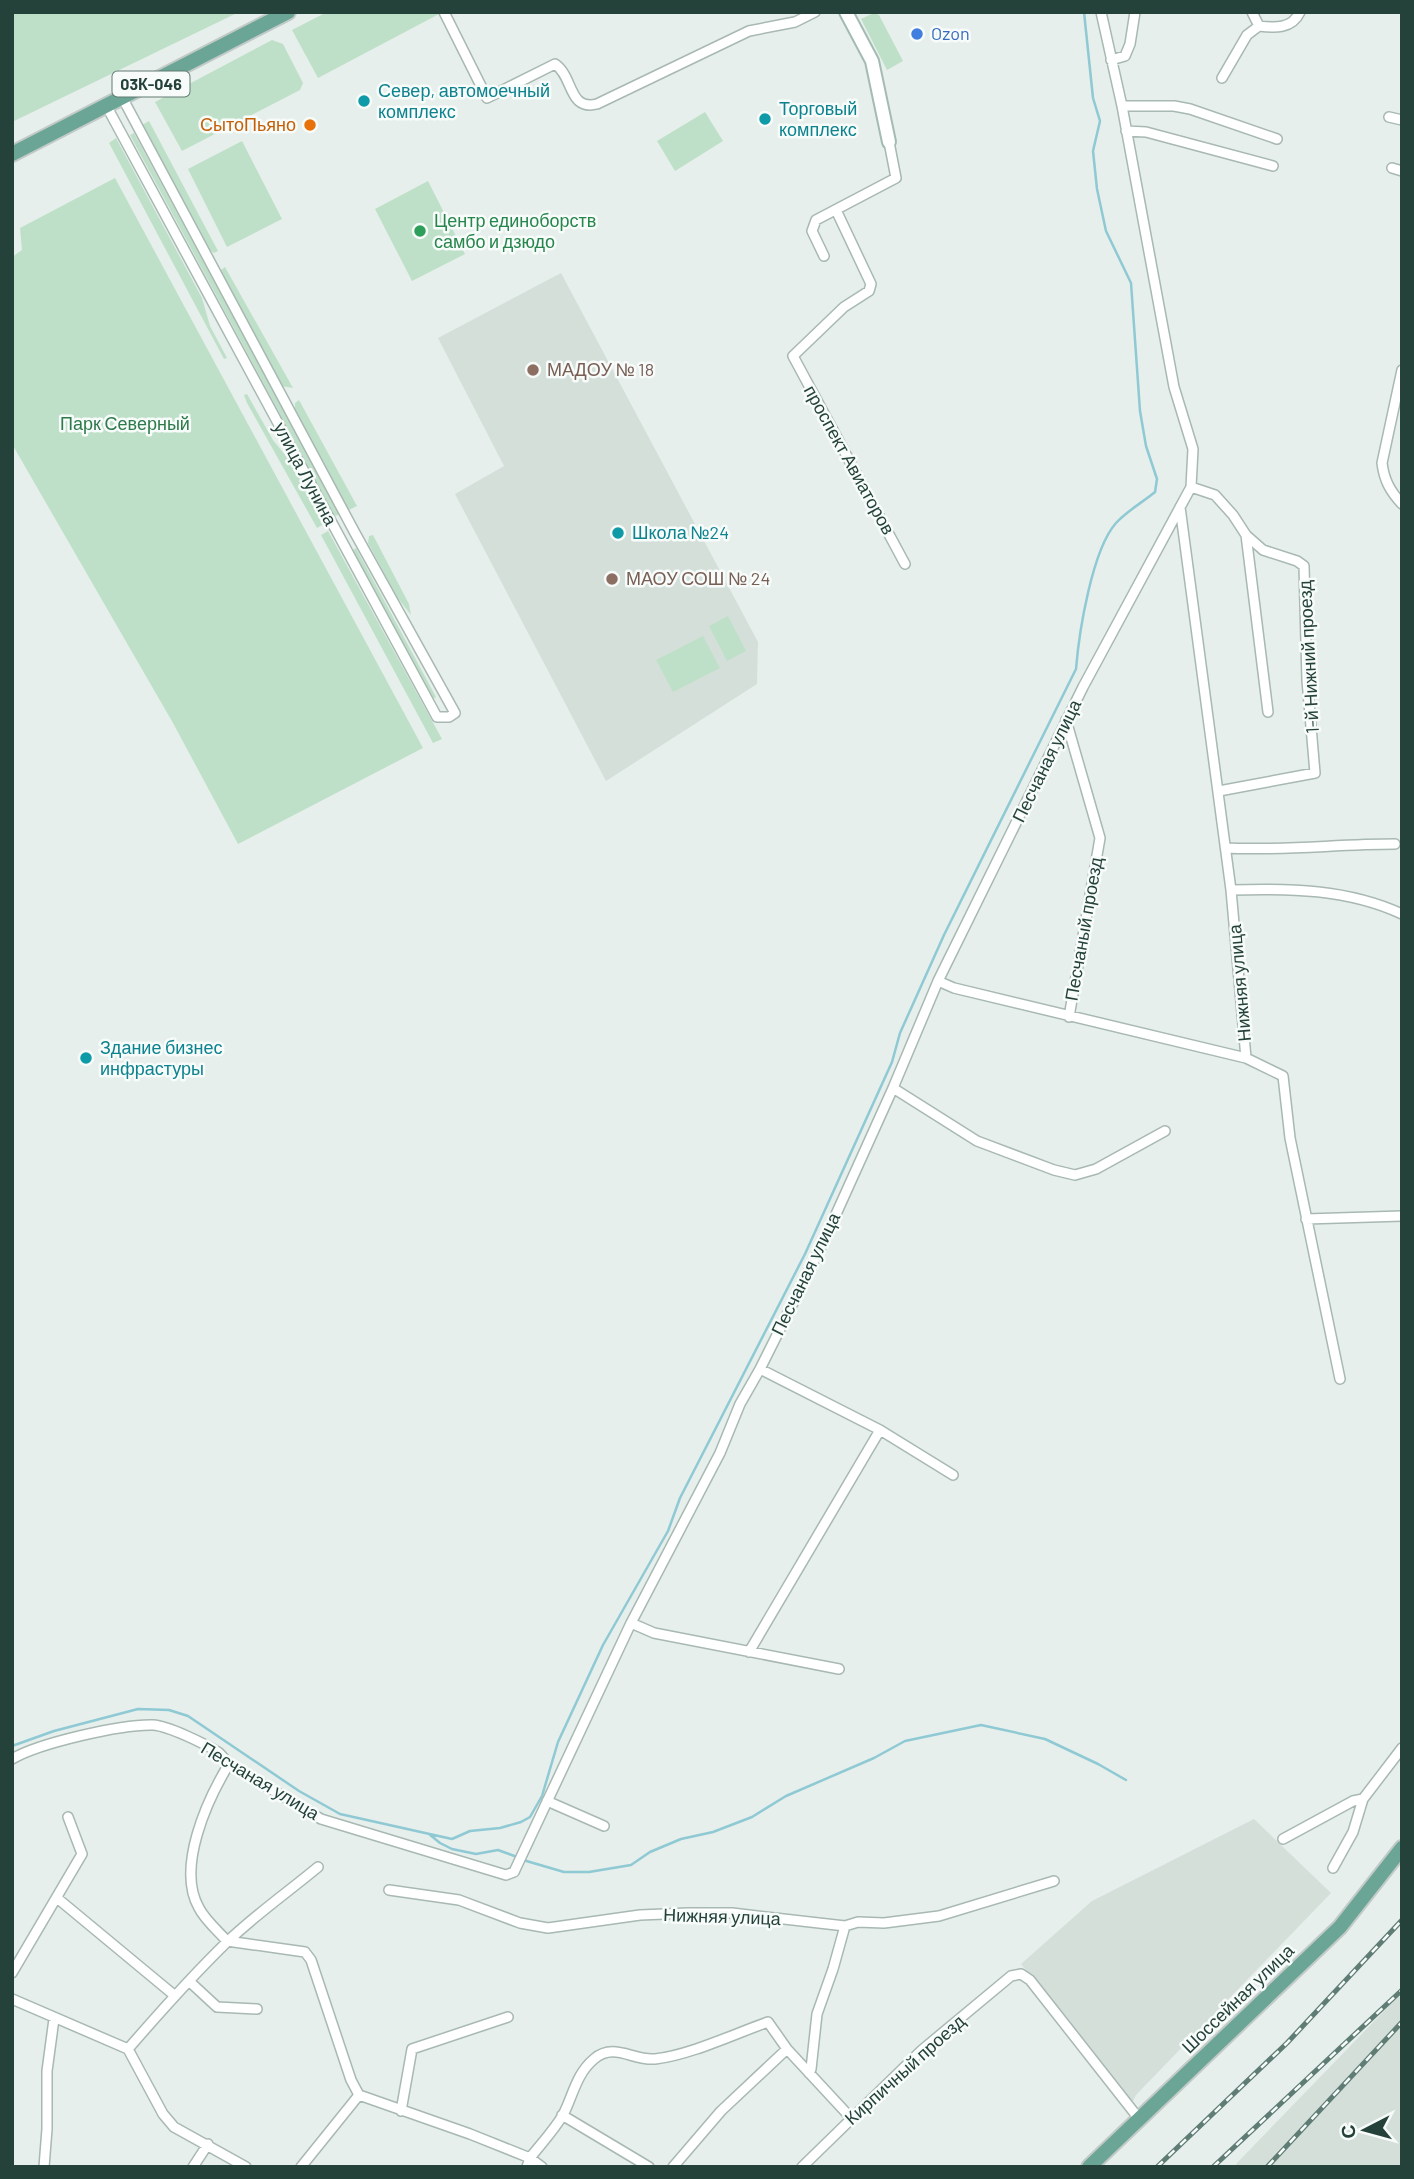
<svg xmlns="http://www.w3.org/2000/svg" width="1414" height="2179" font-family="Barlow,sans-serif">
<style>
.built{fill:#d4dfda}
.green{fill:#bfe0c8}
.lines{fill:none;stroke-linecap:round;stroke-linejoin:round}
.stream{stroke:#8ec9d4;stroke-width:2.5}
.street-casing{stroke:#a8b8b2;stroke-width:12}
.secondary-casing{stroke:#a4bbb3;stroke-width:16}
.primary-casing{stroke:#c2cac8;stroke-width:18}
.street{stroke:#fff;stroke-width:9}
.secondary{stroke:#fff;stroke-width:12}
.primary{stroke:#6aa596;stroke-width:14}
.rail-casing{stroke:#5f7d75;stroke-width:5}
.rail{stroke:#f7fbf9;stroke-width:2.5;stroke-dasharray:8;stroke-linecap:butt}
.shop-dot{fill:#3f7fe0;stroke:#f7fbf9;stroke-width:2.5}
.culture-dot{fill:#0f9aa8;stroke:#f7fbf9;stroke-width:2.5}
.food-dot{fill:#e8710a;stroke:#f7fbf9;stroke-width:2.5}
.leisure-dot{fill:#2e9e5b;stroke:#f7fbf9;stroke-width:2.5}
.education-dot{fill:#8d6e63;stroke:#f7fbf9;stroke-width:2.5}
.labels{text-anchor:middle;stroke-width:5;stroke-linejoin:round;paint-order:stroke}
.shield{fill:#f7fbf9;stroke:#637a73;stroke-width:2}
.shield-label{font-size:16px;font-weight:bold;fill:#24423a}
.shop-label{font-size:18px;fill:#366cbe;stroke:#f7fbf9;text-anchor:start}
.culture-label{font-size:18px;fill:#0d838f;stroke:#f7fbf9;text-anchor:start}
.food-label{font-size:18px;fill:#c56008;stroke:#f7fbf9;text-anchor:end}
.leisure-label{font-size:18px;fill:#27864d;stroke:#f7fbf9;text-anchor:start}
.education-label{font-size:18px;fill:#785e54;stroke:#f7fbf9;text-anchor:start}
.park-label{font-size:18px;fill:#2d7a4b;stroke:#f7fbf9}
.street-label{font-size:18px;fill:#24423a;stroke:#f7fbf9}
</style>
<rect width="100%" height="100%" fill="#e6efeb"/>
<path class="built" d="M561,273L758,642L757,684L606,781L455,494L504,466L438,338Z
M1254,1819L1331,1893L1136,2095L1132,2103L1021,1964L1092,1901Z
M1402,1989V2167H1240L1236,2164L1386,2009Z"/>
<path class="green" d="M12,12H239L12,122Z
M327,12H438L439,14L318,78L292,30Z
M874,13L879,15L903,61L887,70L861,19Z
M272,40L283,44L303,83L300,90L182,151L155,102Z
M705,112L723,141L675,171L657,141Z
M149,121L218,251L214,253L207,248L142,125Z
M134,133L340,514L335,516L130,135Z
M116,138L202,298L210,326L227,358L224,359L109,143Z
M242,141L282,219L227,247L188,169Z
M115,178L423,748L238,844L173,723L12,444V257L22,250L20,228Z
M428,181L465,254L412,281L375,209Z
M225,267L293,388L281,386L222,275L221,270Z
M247,394L273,440L290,461L324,524L317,528L247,403L244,395Z
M299,400L357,506L349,510L295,410V403Z
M328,531L442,739L433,743L321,535Z
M373,535L409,604L411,615L397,597L368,543L369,536Z
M356,548L436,697L433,699L352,551Z
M728,616L746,651L727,661L709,626Z
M703,636L720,668L673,692L656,660Z"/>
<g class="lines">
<path class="stream" d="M12,1746L54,1731L138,1709L169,1710L188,1716L299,1791L340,1814L452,1839L470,1831L500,1828L521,1822L530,1817L542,1796L558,1742L603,1645L668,1531L680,1498L805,1254L892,1062L900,1033L944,935L1076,669C1079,632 1092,550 1116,523C1127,511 1143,502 1155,492L1157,479L1146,446L1140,411L1131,283L1106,231L1097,189L1093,151L1100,121L1093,98L1084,12
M429,1834L440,1843L452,1849L476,1854L498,1850L517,1857
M523,1860L564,1872H589L631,1865L650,1852L681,1839L713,1832L752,1817L786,1796L874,1758L905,1741L981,1725L1045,1739L1098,1764L1126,1780"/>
<defs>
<path id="street" d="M444,12L487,98L555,64C574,77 568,111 597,104L749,31L795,22L815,12
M1252,12L1259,26C1275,28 1292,29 1300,12
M1111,60L1125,56L1130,44L1135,12
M1222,78L1247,35L1259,26
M1122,106H1174L1190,109L1277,139
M107,107L437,717H449L455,713L355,533L123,99
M1389,117L1402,120
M1126,131L1146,132L1273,166
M1392,168L1402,171
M836,210L871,284L869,291L844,307L793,356L905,564
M824,256L812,231L816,220L896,178L889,142
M1402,370L1382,463C1384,480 1390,491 1402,504
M1191,487L1215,495L1233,515L1246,535L1268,712
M1180,507L1231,890L1246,1058L1283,1076L1290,1138L1340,1379
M1066,720L1100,838L1069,1017
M1219,791L1315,773L1307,680L1304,566L1297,561L1263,550L1246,535
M1226,848C1282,851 1338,844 1395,844
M1231,890C1289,888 1348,889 1402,914
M938,981L954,988L1246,1058
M893,1088L977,1141L1054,1170L1075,1175L1096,1169L1165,1131
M1306,1219L1402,1216
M760,1369L880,1430L953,1475
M631,1623L654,1633L839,1669
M749,1652L880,1430
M12,1759C39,1743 122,1724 153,1725C169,1726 205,1744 218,1752C222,1755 225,1760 229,1764L321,1819L506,1875L514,1872L631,1623L720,1453L740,1404L760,1369L823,1243L893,1088L938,981L1083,687L1191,487L1193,449L1174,387L1122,106L1101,12
M229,1764C207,1800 176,1868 199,1908C205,1920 218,1931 227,1941L305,1952L311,1960L351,2080L359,2095L470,2134L530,2158L542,2167
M547,1801L604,1826
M1283,1839L1353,1801L1363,1799
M1333,1868L1353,1832L1363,1799L1402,1748
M389,1890L459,1900L520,1923L548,1928L640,1915L688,1913H732L845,1926L858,1922L884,1923L939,1916L1054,1881
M57,1898L174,1995
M12,1973L82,1854L68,1817
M190,1982L217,2007L257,2009
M12,1999L128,2049L163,2114L174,2127L246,2167
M128,2049C160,2012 192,1976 227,1942C255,1915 288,1892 318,1867
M809,2073L811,2069L817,2014L833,1969L845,1926
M401,2111L412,2049L508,2017
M562,2115L649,2167
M44,2167L47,2129V2071L54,2019
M193,2167L208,2144
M301,2167L359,2095
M527,2167L530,2158C541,2144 554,2130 563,2115C573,2096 576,2074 594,2059C614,2042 633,2061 655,2059C690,2055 734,2034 768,2022L787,2049L851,2118
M673,2167L721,2111L787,2049
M802,2167L922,2050L1011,1976L1021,1974L1030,1980L1140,2120"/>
<path id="secondary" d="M846,12L872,61L889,142"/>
<path id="primary" d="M12,154L288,12
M1089,2167L1340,1927L1402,1848"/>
</defs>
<use href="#street" class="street-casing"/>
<use href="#secondary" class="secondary-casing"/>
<use href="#primary" class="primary-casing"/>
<use href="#street" class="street"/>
<use href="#secondary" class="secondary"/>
<use href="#primary" class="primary"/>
<defs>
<path id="rail" d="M1268,2166L1402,2022
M1157,2167L1287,2043L1402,1920
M1213,2167L1402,1990"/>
</defs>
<use href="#rail" class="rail-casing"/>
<use href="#rail" class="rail"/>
</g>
<circle class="shop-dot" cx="917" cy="34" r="7"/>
<g class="culture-dot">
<circle cx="364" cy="101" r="7"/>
<circle cx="765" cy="119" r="7"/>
<circle cx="618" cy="533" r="7"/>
<circle cx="86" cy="1058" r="7"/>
</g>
<circle class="food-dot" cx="310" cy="125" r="7"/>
<circle class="leisure-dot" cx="420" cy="231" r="7"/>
<g class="education-dot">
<circle cx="533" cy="370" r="7"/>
<circle cx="612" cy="579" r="7"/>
</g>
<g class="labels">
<rect class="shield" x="112.5" y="71.5" width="77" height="25" rx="5"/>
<g class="shield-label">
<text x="151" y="90">03К-046</text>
</g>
<g class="shop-label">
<text x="931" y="40">Ozon</text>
</g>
<g class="culture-label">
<text x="378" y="97">Север, автомоечный<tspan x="378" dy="21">комплекс</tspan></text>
<text x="779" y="115">Торговый<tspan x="779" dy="21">комплекс</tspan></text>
<text x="632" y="539">Школа №24</text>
<text x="100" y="1054">Здание бизнес<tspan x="100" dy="21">инфрастуры</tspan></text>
</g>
<g class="food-label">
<text x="296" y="131">СытоПьяно</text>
</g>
<g class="leisure-label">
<text x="434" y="227">Центр единоборств<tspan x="434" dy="21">самбо и дзюдо</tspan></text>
</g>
<g class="education-label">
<text x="547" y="376">МАДОУ № 18</text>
<text x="626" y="585">МАОУ СОШ № 24</text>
</g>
<g class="park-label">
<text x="125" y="430">Парк Северный</text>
</g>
<g class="street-label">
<text transform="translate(849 460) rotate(61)" y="6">проспект Авиаторов</text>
<text transform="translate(305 474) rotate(62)" y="6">улица Лунина</text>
<text transform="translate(1309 657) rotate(-93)" y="6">1-й Нижний проезд</text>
<text transform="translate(1047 761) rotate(-64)" y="6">Песчаная улица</text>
<text transform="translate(1084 929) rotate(-80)" y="6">Песчаный проезд</text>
<text transform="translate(1240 983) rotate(-95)" y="6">Нижняя улица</text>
<text transform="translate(806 1274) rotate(-64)" y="6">Песчаная улица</text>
<text transform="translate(260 1781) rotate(31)" y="6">Песчаная улица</text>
<text transform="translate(722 1917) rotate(2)" y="6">Нижняя улица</text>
<text transform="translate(1238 1999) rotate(-44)" y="6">Шоссейная улица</text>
<text transform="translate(905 2070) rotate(-42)" y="6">Кирпичный проезд</text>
</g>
</g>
<rect width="1414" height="2179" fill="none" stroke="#24423a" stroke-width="28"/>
<g transform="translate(1365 2130) rotate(264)" stroke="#f7fbf9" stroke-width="5" paint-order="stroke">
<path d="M0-5L12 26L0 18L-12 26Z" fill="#24423a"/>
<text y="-10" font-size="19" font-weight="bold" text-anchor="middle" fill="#24423a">С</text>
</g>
</svg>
